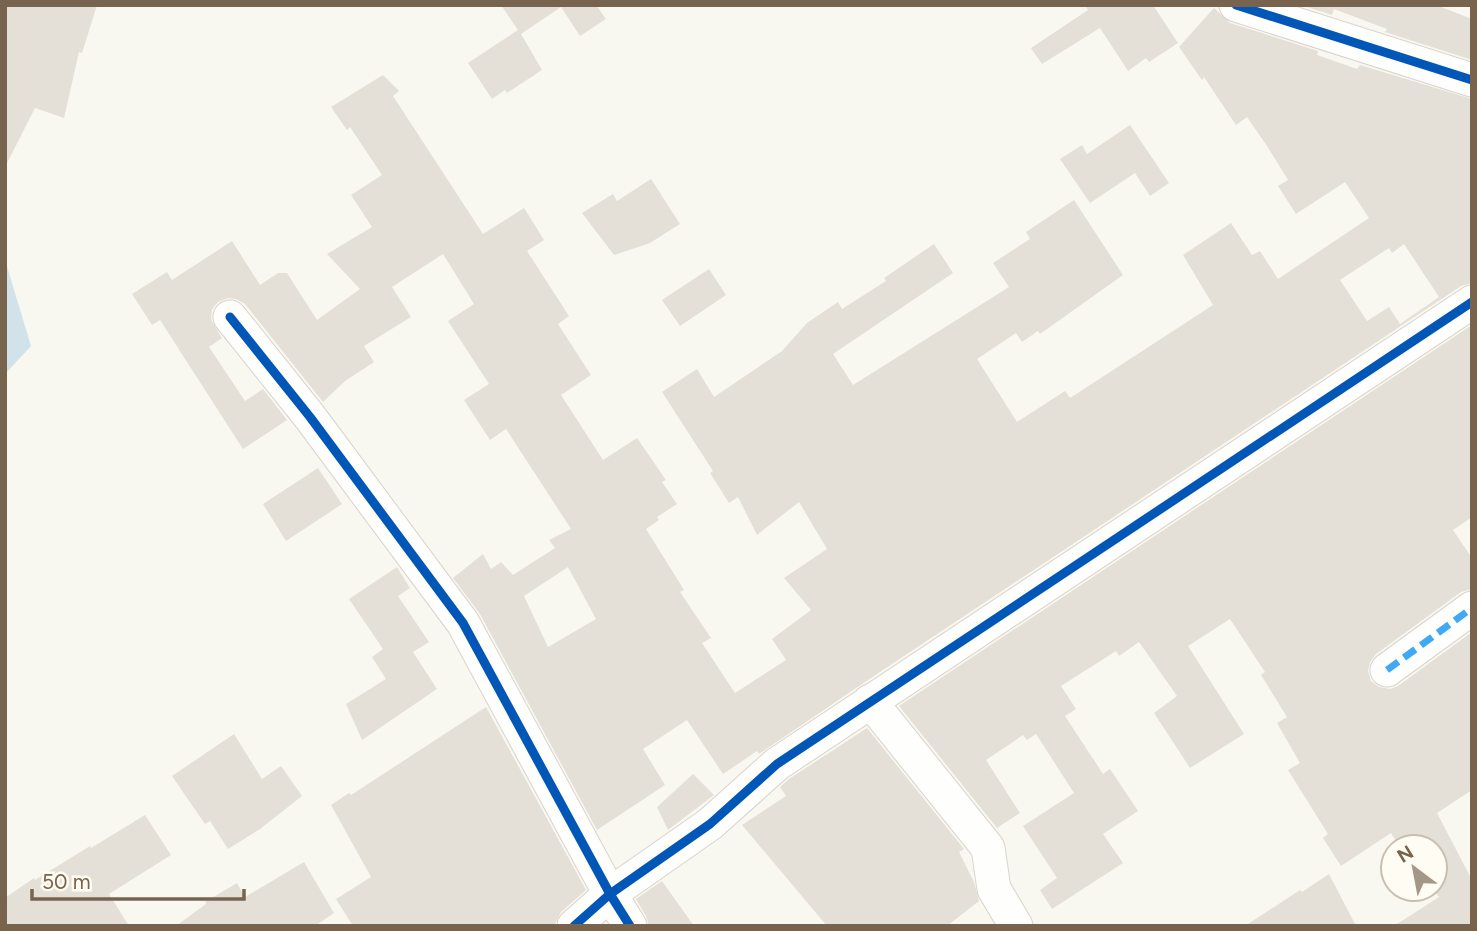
<svg xmlns="http://www.w3.org/2000/svg" width="1477" height="931" font-family="Figtree,sans-serif">
<style>
.water{fill:#d1e3e9}
.building{fill:#e5e0d7;fill-rule:evenodd}
.lines{fill:none;stroke-linecap:round;stroke-linejoin:round}
.minor-casing{stroke:#d8d4cd;stroke-width:35}
.minor{stroke:#fefefd;stroke-width:33}
.quiet{stroke:#3fa9f5;stroke-width:7;stroke-dasharray:14 7;stroke-linecap:butt}
.cycleway-casing{stroke:#fffcf3;stroke-width:13}
.cycleway{stroke:#0057b8;stroke-width:9}
</style>
<rect width="100%" height="100%" fill="#f8f7f0"/>
<path class="water" d="M5,260L31,346L5,374Z"/>
<path class="building" d="M5,5H97L82,53L79,52L64,118L35,108L5,167Z
M501,5H596L606,19L580,36L561,7L521,34L542,70L507,93L505,90L492,99L468,63L518,30Z
M1085,5H1153L1178,43L1149,62L1146,58L1128,71L1100,28L1042,64L1031,48L1088,10Z
M1308,5H1436L1472,19V60L1385,32L1387,29L1334,9L1332,15L1307,7Z
M1214,8L1230,23L1318,51L1317,55L1357,69L1360,65L1472,99V283L1461,286L859,686L759,754L757,751L723,774L687,720L643,749L665,785L597,830L480,614L453,578L483,554L491,569L501,562L513,575L555,548L549,540L571,529L506,429L490,440L464,400L489,384L448,321L474,304L443,254L392,287L411,317L364,346L374,362L345,381L323,402L245,304L236,299L228,298L218,302L212,309L211,319L222,338L209,347L245,401L263,389L287,420L243,449L160,320L152,325L132,294L167,272L172,280L232,241L260,285L278,273H287L317,320L360,289L327,254L372,227L351,195L382,175L350,127L347,130L331,107L383,75L399,91L393,96L483,234L524,208L544,240L527,251L569,316L558,324L591,375L561,395L603,460L637,438L666,480L662,482L677,504L657,517L659,520L646,529L684,590L680,592L711,638L702,643L735,693L786,660L772,639L811,610L784,578L827,549L799,502L757,535L738,497L729,503L710,473L713,471L662,392L697,369L714,397L782,351L807,323L838,302L842,309L886,281L884,278L934,244L953,273L833,354L853,385L1009,287L993,263L1030,239L1026,232L1074,200L1123,275L1040,334L1038,331L1022,342L1016,333L977,359L1017,422L1065,391L1070,398L1213,305L1183,255L1231,223L1252,255L1260,251L1278,279L1369,218L1345,182L1296,214L1278,186L1288,180L1267,146L1247,117L1236,125L1204,77L1202,80L1179,47ZM1404,244L1439,297L1400,324L1389,307L1367,321L1340,280L1389,248L1392,253ZM568,567L596,619L548,647L524,596Z
M1130,125L1169,183L1150,196L1135,173L1090,203L1060,159L1082,145L1087,154Z
M651,179L680,224L650,243L614,255L582,213L613,194L617,201Z
M709,269L726,295L680,326L662,300Z
M1472,325V517L1453,530L1472,558V589L1461,592L1376,654L1370,662L1368,671L1371,681L1379,687L1390,689L1398,686L1472,632V790L1437,813L1472,880V926H1394L1439,897L1433,889L1435,847H1400L1391,833L1341,866L1323,838L1328,834L1288,770L1300,763L1277,723L1287,717L1261,675L1265,672L1230,619L1188,646L1244,734L1190,768L1154,713L1177,696L1139,642L1119,656L1116,651L1061,686L1076,709L1065,716L1103,774L1110,769L1138,811L1103,834L1123,863L1052,909L1040,890L1057,878L1023,826L1074,793L1036,734L1027,740L1023,735L986,760L1020,813L997,828L899,706Z
M318,468L342,504L286,541L263,504Z
M397,567L410,588L398,596L429,642L413,652L437,689L362,740L346,704L386,679L372,657L383,649L349,599Z
M486,707L586,890L561,912L554,926H353L336,899L371,877L331,805L349,793L351,795Z
M867,728L964,849L959,852L974,882L979,901L947,926H827L742,825L786,796L780,787L789,779Z
M234,734L262,779L281,766L302,796L260,829L228,849L210,821L205,824L172,776Z
M693,774L714,795L668,830L657,807Z
M145,815L171,855L109,894L129,926H5V898L34,878L35,880L90,846L91,848Z
M304,862L334,913L315,926H176L206,904L205,902L237,883L245,897Z
M1329,874L1356,926H1245L1300,890L1302,892Z
M662,881L694,926H649L646,916L636,899Z"/>
<g class="lines">
<defs>
<path id="minor" d="M1236,5L1472,80
M230,317L310,417L463,623L610,894L630,926
M1387,670L1472,608
M870,701L988,848L994,889L1016,926
M574,926L610,894L710,824L777,764L1472,302"/>
</defs>
<use href="#minor" class="minor-casing"/>
<use href="#minor" class="minor"/>
<path class="quiet" d="M1387,670L1472,608"/>
<defs>
<path id="cycleway" d="M1236,5L1472,80
M230,317L310,417L463,623L610,894L630,926
M574,926L610,894L710,824L777,764L1472,302"/>
</defs>
<use href="#cycleway" class="cycleway-casing"/>
<use href="#cycleway" class="cycleway"/>
</g>
<rect width="1477" height="931" fill="none" stroke="#78644e" stroke-width="14"/>
<g transform="translate(1414 868) rotate(328)"><circle r="33" fill="#fffcf3" stroke="#c9bfb1" stroke-width="2"/>
<path d="M0-5L12 26L0 18L-12 26Z" fill="#a59787"/>
<text y="-10" font-size="19" font-weight="bold" text-anchor="middle" fill="#78644e">N</text>
</g>
<path d="M32 889v10h212v-10" fill="none" stroke="#78644e" stroke-width="3.5"/>
<text x="42" y="889" font-size="21" fill="#78644e" stroke="#fffcf3" stroke-width="5" paint-order="stroke">50 m</text>
</svg>
